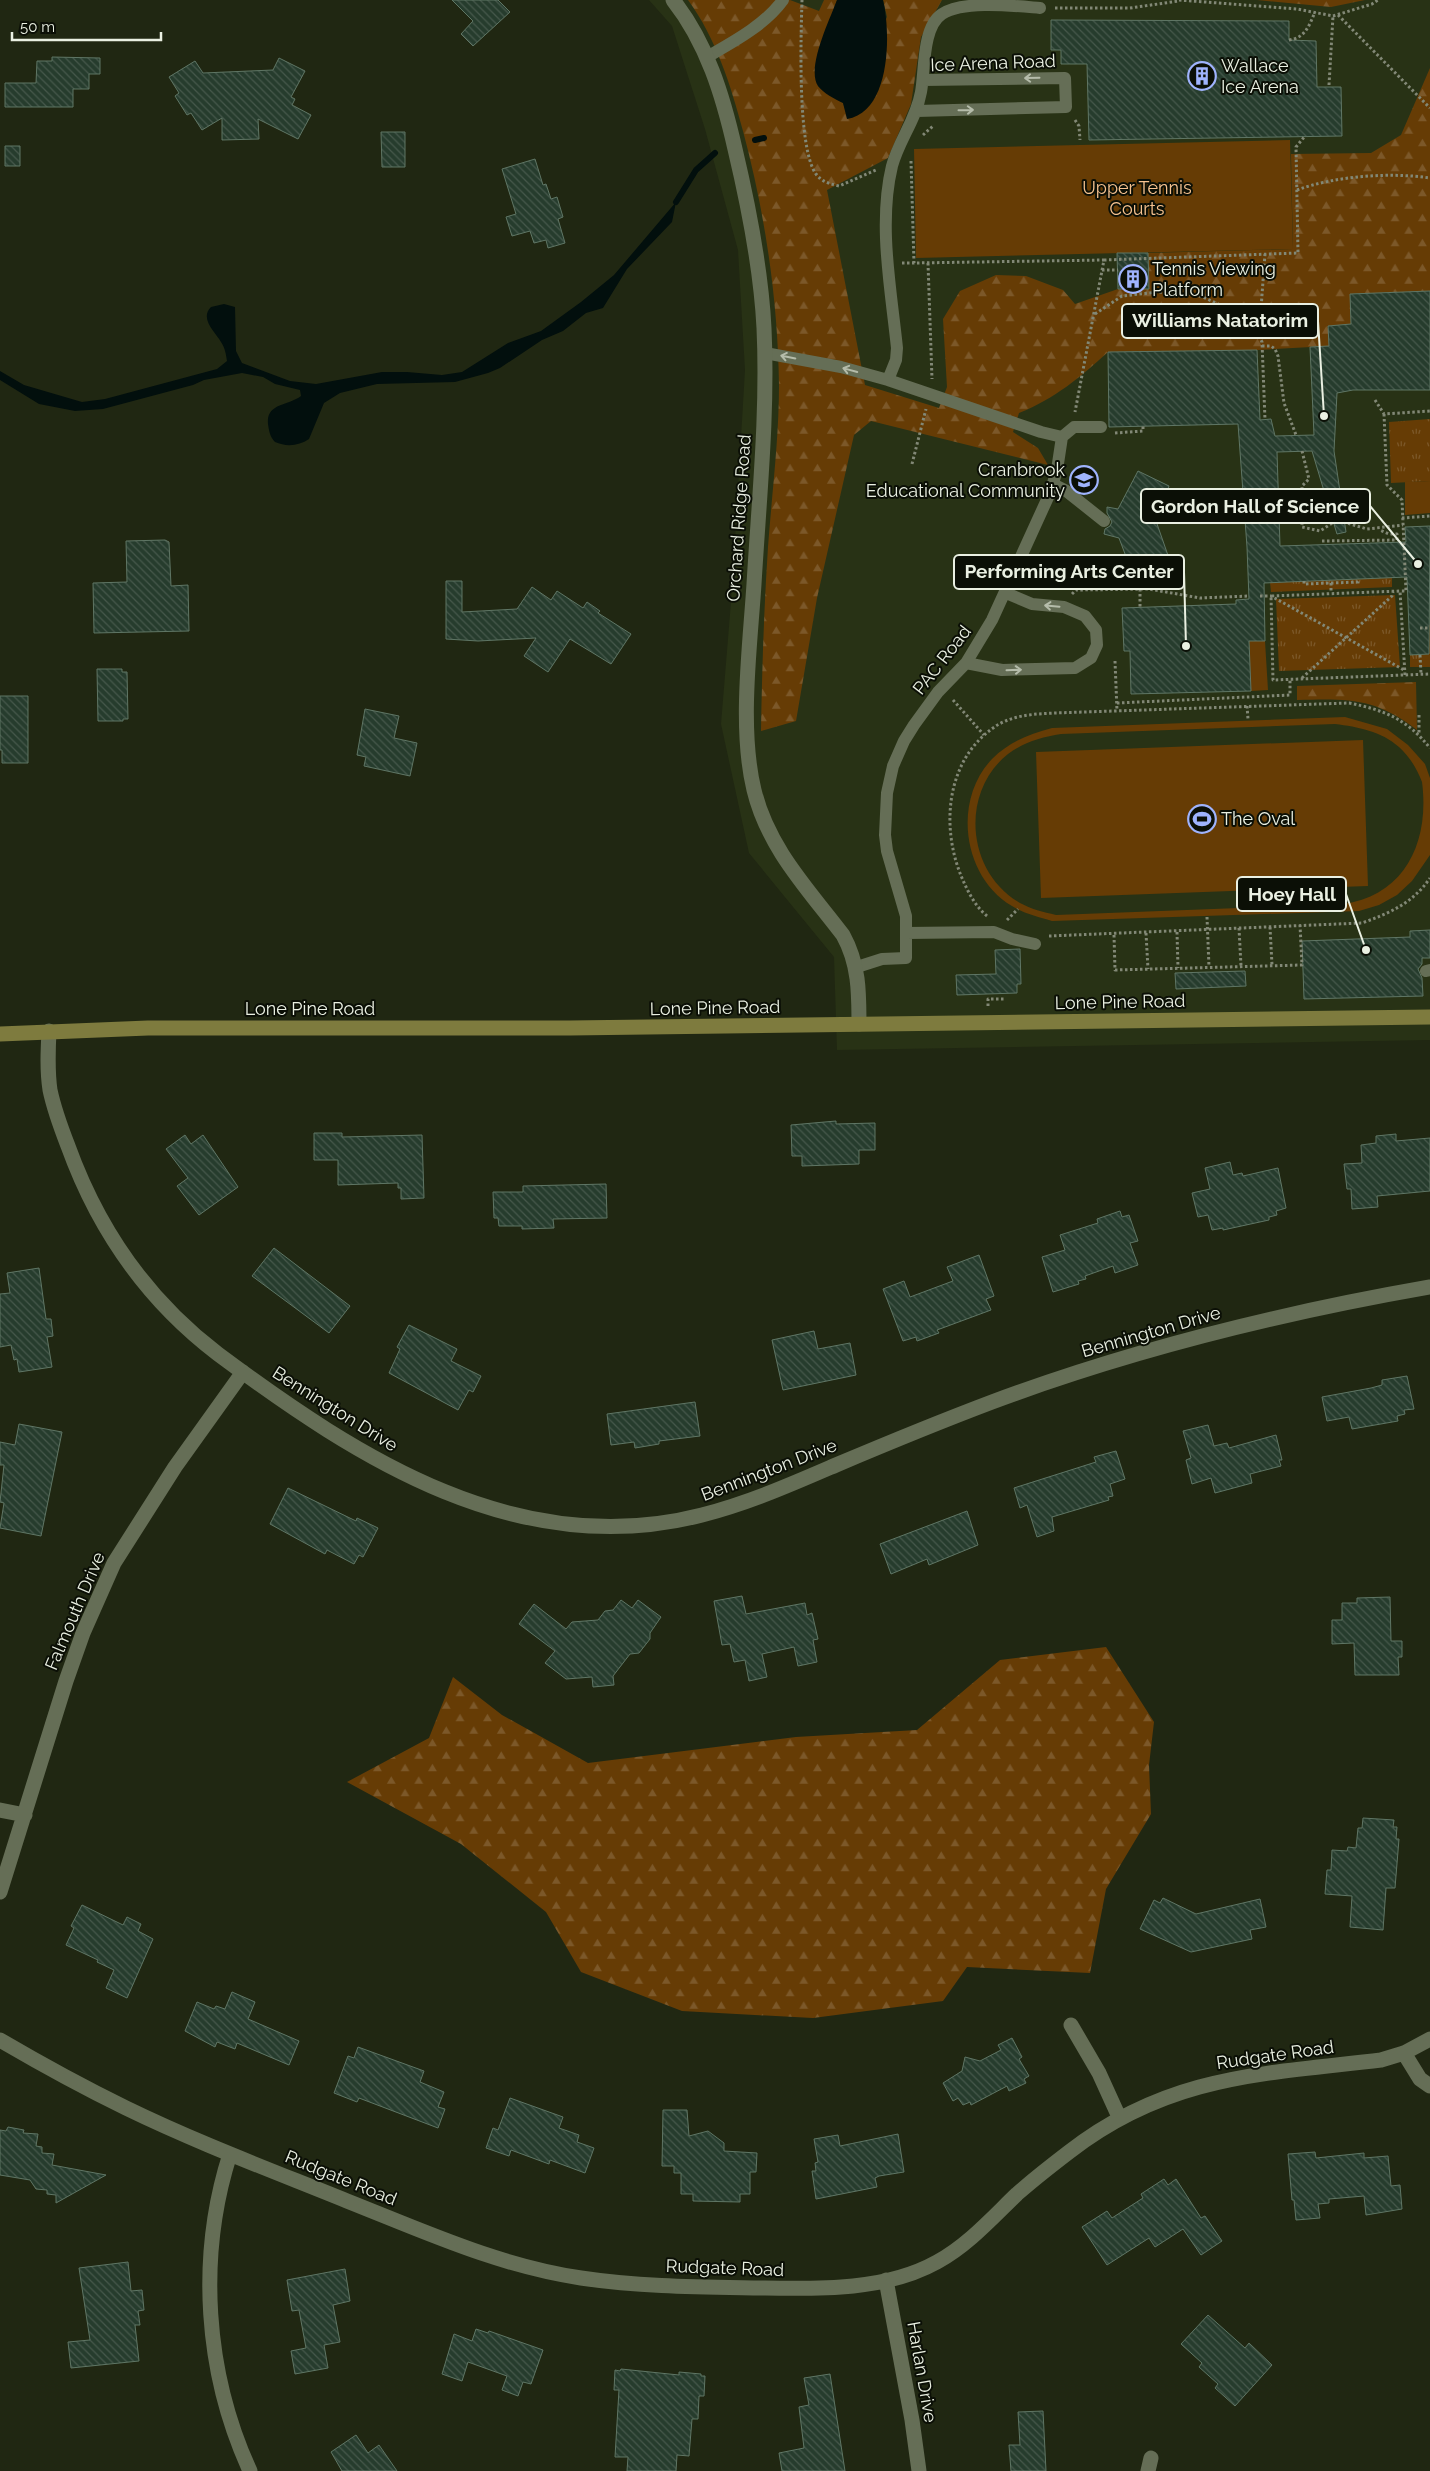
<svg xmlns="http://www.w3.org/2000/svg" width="1430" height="2471" font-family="Raleway,sans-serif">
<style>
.built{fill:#283215}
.grass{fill:url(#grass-tufts)}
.forest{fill:url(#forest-firs)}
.green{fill:#663c05;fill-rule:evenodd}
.water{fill:#020f0d}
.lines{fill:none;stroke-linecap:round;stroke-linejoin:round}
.stream{stroke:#020f0d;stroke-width:6}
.building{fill:url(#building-back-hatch);stroke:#5f7665}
.path{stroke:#828876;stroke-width:3;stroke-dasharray:2.5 2.5;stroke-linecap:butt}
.lane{stroke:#656e56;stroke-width:12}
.street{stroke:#656e56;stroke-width:15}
.secondary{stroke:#7e7b3e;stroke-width:15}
.oneway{stroke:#b5bcaa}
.labels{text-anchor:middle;stroke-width:4;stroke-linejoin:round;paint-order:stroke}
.street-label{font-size:18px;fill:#eaf0e2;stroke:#0b0f06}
.poi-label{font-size:18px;fill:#eaf0e2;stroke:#0b0f06;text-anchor:start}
.park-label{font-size:18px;fill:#f7c390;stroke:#0b0f06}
.leader{fill:none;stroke:#eaf0e2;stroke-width:2}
.callout-dot{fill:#eaf0e2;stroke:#0b0f06;stroke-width:2}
.callout{fill:#0b0f06;stroke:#eaf0e2;stroke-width:2}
.callout-label{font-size:19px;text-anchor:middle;font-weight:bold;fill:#eaf0e2}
</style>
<defs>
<pattern id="grass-tufts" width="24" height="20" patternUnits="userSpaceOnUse" patternTransform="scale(1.25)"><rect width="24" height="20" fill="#663c05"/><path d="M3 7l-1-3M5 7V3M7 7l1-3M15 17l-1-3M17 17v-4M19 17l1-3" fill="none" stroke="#7c5829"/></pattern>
<pattern id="forest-firs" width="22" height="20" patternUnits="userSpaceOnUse" patternTransform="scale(1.25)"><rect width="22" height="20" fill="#663c05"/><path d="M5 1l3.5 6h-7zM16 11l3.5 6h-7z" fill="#7c5829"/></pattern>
<pattern id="building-back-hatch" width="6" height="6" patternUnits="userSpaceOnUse" patternTransform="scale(1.25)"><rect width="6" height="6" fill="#263c2d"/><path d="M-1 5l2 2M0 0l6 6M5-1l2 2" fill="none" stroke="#46584b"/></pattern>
</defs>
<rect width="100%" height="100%" fill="#202712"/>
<path class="built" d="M649,0H1430V1040L837,1050L834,957L749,853L721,724L732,590L745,370L738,250L705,129L672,26Z"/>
<path class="grass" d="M1430,419V481L1391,483L1389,422Z
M1392,577V587L1271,592L1270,582Z
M1395,595L1400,667L1279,671L1276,599Z
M1419,625H1430V667H1410V655L1429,654L1428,631Z"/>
<path class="forest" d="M688,0H790L819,11L824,0H837L816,62L818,86L843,103L845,109L887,17L883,0H942L921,37L911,104L888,158L827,190L865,385L939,408L947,387L943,319L960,291L996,275L1026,276L1063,290L1075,304L1118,289H1148V253L1293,249L1291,154L1371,153L1401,135L1430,68V291L1350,294L1351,324L1328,326L1329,346L1257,350L1108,352C1079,378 1056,398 1019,413L1013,432L1038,448L1048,465L871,421L854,435L817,598L796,721L761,731C762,670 764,608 768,547C772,493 779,439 779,385C778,300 765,213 743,131C731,86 716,38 688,0Z
M1257,0H1365L1331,7Z
M1416,682L1417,730C1374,697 1348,699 1297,700V686Z
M1106,1647L1154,1722L1149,1765L1151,1814L1106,1889L1090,1973L967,1967L943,2001L813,2018L682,2011L581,1972L546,1912L461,1844L347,1782L429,1738L453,1677L502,1715L588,1763L796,1737L917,1730L1000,1660Z"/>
<path class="green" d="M1290,140L1293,249L916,258L914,149Z
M1430,481V513L1405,515V482Z
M1249,641H1265L1268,690L1251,691Z
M1345,717L1387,729L1408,745L1425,764L1430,778V855L1412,881L1397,895L1379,905L1359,911L1052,921C1038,917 1025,914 1012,906C963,877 952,801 992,759C1009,742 1029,734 1052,728ZM1335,724C1358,727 1381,731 1399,747C1410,757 1417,769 1422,782C1430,843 1404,896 1343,904L1056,915C1043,912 1031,909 1020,903C966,872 960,792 1008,754C1024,742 1042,737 1061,734Z
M1363,740L1368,886L1041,898L1036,752Z"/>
<path class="water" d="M837,0H883C891,33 891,112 847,119L843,103C835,99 823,93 818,86C806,68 830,19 837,0Z
M676,202L672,222L627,269L603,308L586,313L563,331L542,340L500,368L488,373L455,382L377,384L340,393L324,403L309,439C299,446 286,447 275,442C270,437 269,431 268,424C266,403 288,406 301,396L300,390L275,384L263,377L242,373L204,380L193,385L103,409L75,411L39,404L0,380V371L24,385L82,402L105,399L217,369L227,361C226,354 225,348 221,342C216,333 199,319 211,307L224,304L235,307L236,351L242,363L290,381L316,384L382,372H407L442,375L462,372L508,343L541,331L581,302L614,275Z"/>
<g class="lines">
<path class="stream" d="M755,140L764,138
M676,202L696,170L715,153"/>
</g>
<path class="building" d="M452,0H498L510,12L473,46L461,34L473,21Z
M1051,20L1289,21V40L1316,41L1317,87H1341L1342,136L1089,140L1087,64H1061V50H1051Z
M52,57L100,58V74H89V89H73V107H5V83H36L37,61H52Z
M279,58L305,71L291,97L295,99L292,105L311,115L298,139L258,119L259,139L222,140V118L202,130L191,113L187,115L175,96L179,93L169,77L195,61L203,73L273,70Z
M381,132H405V167H382Z
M5,146H20V166H5Z
M535,159L543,185L546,184L551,199L557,197L563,217L558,219L565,243L548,248L546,240L534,243L530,231L512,236L506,217L516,214L502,169Z
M1117,253H1148L1149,289H1118Z
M1430,291V390H1353L1337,393L1334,451L1346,532L1337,534L1312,451L1277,452L1280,546L1406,542L1405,527L1430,526L1429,654L1410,655L1407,577L1264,583L1265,641H1249L1251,691L1131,694L1130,651H1124L1122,608L1236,604V600L1249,599L1247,547L1238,424L1109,427L1108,352L1257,350L1260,420L1271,419L1275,436L1314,435L1310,347L1329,346L1328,326L1351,324L1350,294Z
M1138,471L1169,486L1156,521L1171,564L1133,575L1119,538L1104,534L1105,529L1110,526L1112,522L1107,513V507L1118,509Z
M165,540L169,542L171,586L188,585L189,631L94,633L93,583L127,582L126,541Z
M446,581H462V612L517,609L532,587L551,600L557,591L583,608L587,602L600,611L598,613L631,634L611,664L570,639L548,672L524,656L536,638L478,641L446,639Z
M97,669H122V672H127L128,719H123V721H98Z
M0,696H28V763H2V750H0Z
M365,709L399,716L394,738L417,743L410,776L364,766L366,757L357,755Z
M1430,930V958H1422V964L1418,969L1422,978L1423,996L1304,999L1302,941L1410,937V931Z
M1020,949L1021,984H1017V993L957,995L956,975L996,974L995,950Z
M1245,971L1246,986L1176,989L1175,973Z
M836,1121V1124L875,1123V1150H859V1164L802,1166V1156H792L791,1125Z
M314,1133H342V1137L422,1135L424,1198L401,1199V1188H398V1183L338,1185V1160H314Z
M1396,1134V1141L1430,1138V1191L1377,1196L1378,1207L1352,1209L1351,1189H1347L1344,1164L1362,1163L1361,1145L1376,1143V1136Z
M185,1135L191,1144L203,1135L238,1187L199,1215L177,1186L188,1178L166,1149Z
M1230,1162L1233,1175L1242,1173L1243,1176L1278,1168L1286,1208L1276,1211L1277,1215L1269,1217V1220L1223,1230V1228L1212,1230L1208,1215L1198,1217L1192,1193L1210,1189L1205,1168Z
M606,1184L607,1218L553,1219L554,1228L522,1229V1226H499L498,1218H494L493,1192H523V1186Z
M1120,1211L1122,1217L1129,1215L1138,1241L1130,1243L1138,1265L1115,1273L1113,1266L1085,1276L1086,1279L1078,1281L1079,1284L1053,1292L1042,1257L1065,1250L1060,1235L1098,1223L1097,1219Z
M274,1248L350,1306L329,1333L252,1276Z
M979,1255L994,1296L986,1299L991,1310L937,1330L939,1333L917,1341L916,1337L903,1341L883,1289L904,1281L910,1297L953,1281L947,1267Z
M39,1268L46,1319H51L53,1336L47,1337L52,1367L19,1372L17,1359L14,1360L11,1345L0,1347V1294L10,1293L7,1273Z
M409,1325L457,1349L451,1361L481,1376L473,1392L469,1390L458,1410L389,1373L400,1349L397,1347Z
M814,1331L818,1349L850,1343L856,1375L783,1390L772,1340Z
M1407,1376L1414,1409L1404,1410L1405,1414L1397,1416L1398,1421L1352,1429L1349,1417L1327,1421L1322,1397L1371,1388L1382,1385V1380Z
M695,1402L700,1436L659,1441V1444L635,1448L634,1442L611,1445L607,1414Z
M19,1424L62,1432L41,1536L0,1528L4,1503L0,1502L4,1465H0V1442L15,1445Z
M1208,1425L1214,1446L1227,1443L1229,1448L1276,1435L1282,1460H1279L1281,1466L1250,1474L1252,1483L1215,1493L1211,1478L1192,1484L1186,1460L1191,1458L1183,1431Z
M1116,1451L1125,1479L1110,1484L1113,1496L1108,1497L1109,1500L1052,1517L1054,1531L1037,1537L1027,1505L1020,1508L1014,1488L1096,1462L1094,1457Z
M288,1488L356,1521L357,1518L378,1528L363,1557L359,1555L354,1564L327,1550L325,1554L270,1524Z
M967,1511L978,1545L929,1565L927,1559L891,1574L880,1544Z
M742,1596L746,1614L805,1603L807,1615L812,1613L818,1639L813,1640L817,1662L798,1666L794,1647L762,1654L767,1677L749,1681L745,1660L734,1662L730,1644L722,1645L714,1601Z
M1390,1597L1391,1641H1402V1657H1398L1399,1675H1355L1354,1643L1332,1644V1620H1342V1603H1357V1598Z
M621,1600L632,1608L638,1600L661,1617L650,1633V1639L639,1653L630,1654L613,1676L614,1685L593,1687L592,1677L566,1679L545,1663L555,1651L519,1624L534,1604L566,1629L572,1622L598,1620L605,1611L613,1610Z
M1363,1818L1394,1820L1393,1827H1397L1396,1839H1399L1395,1888H1386L1383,1930L1350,1927L1352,1896L1325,1894L1327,1870H1331L1332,1850L1347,1851L1348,1847L1356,1848L1358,1828H1362Z
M1163,1898L1196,1914L1260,1899L1266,1927L1250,1930L1252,1939L1191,1952L1140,1929L1154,1900L1160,1903Z
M82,1905L123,1925L127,1917L141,1924L138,1931L153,1939L127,1998L106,1988L114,1970L97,1962L98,1960L66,1945L74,1928L71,1926Z
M232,1992L255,2002L248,2019L299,2041L289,2065L237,2043L235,2049L217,2042L215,2047L185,2031L197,2002L214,2009L216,2006L225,2009Z
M1012,2038L1022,2057L1019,2059L1029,2076L1024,2079L1026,2083L1009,2091L1007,2086L971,2105L970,2102L963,2105L958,2098L953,2101L943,2083L962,2071L965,2057L980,2061L1001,2050L998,2045Z
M358,2047L424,2071L420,2082L444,2092L438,2107L445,2109L438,2128L359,2098L357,2102L334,2093L348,2056L354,2058Z
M510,2098L563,2117L559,2128L579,2135L577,2142L594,2148L585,2173L550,2160L549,2164L511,2150L509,2156L486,2148L493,2128L498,2130Z
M663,2110H687L689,2136L708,2131L724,2143V2151L757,2153L756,2172H750V2194H740V2202L693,2201V2194H681V2173H674V2166H662Z
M8,2127L24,2130L23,2133L38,2134L36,2146L42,2147V2153L54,2154L52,2165L106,2175L56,2203V2195L47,2194V2190L36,2189L30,2180L0,2175V2130L6,2131Z
M898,2134L904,2172L879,2176L875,2178L877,2187L816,2199L812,2171H816L815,2163L818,2162L814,2139L838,2135L840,2146Z
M1315,2152L1316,2158L1364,2153V2158L1388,2156L1391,2186L1400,2185L1402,2209L1366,2215L1364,2196L1329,2199V2203L1318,2204L1320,2218L1296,2220L1294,2200H1292L1288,2154Z
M1164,2179L1168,2185L1176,2179L1201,2218L1205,2216L1222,2241L1201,2255L1183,2229L1155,2247L1149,2238L1107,2265L1082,2227L1107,2211L1112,2218L1143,2198L1141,2194Z
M128,2262L131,2291L142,2290L144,2310L138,2311L140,2325H135L139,2361L71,2368L68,2342L90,2340L79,2268Z
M345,2269L350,2301L333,2305L340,2342L324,2345L328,2368L295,2374L291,2351L306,2348L299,2310L292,2311L287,2280Z
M1208,2315L1245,2348L1249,2343L1272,2365L1235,2406L1215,2388L1218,2384L1199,2367L1202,2363L1181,2344Z
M476,2329L488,2333L489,2331L543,2350L531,2384L523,2382L518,2396L502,2390L507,2376L468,2362L462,2381L442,2374L454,2334L472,2341Z
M621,2369L679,2375V2372L701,2374V2376H705L704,2396H699L698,2419H692L689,2456L677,2455L676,2471H627L628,2457H615L619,2390H614L615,2370L620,2371Z
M830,2374L845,2471H782L779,2453L804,2448L799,2407L809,2405L804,2378Z
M1043,2411L1046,2471H1011L1009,2445H1020L1018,2412Z
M356,2435L368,2453L379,2445L397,2471H342L331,2452Z"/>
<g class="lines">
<path class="path" d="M802,0C801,35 797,148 816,174C822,182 830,184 839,186L876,170
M1179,0L1297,9L1333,16L1372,4L1378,0
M1055,8H1130L1179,1
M1338,15L1430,108
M1289,40C1305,38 1309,26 1315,12
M1329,85L1333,16
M1075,120L1079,126L1080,140
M923,135L933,126
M911,161L914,263L1104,260L1075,412
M1297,190C1335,176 1390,172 1430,178
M1104,260L1298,253L1296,147L1305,136
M902,263H914
M928,263L932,379
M1102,270H1118
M1095,314L1122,296L1158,292L1185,293L1203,297L1250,319L1262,342L1265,420
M1259,336L1265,254
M1262,346H1271L1275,349L1278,356L1284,403L1296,435
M1375,400L1384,414L1430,411
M1384,414L1387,485L1402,500L1406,591H1400
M1115,433L1143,431V426
M1302,451L1309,479L1302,486V527L1320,531L1337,520L1367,529L1403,525
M912,464L926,409
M1402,518L1430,516
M1322,541L1397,540V534H1389L1380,530
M1304,581V584L1358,582V579
M1331,583V593
M1140,589V607
M1072,594L1076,590L1149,589L1200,598L1249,596
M1260,596H1271L1404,670
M1420,628H1430
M1420,655L1421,674
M1115,661L1117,711
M1405,675L1400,591L1271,596L1273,680L1430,674
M1302,678L1392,596L1393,592
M953,700L984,735
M1117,703L1290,695V679
M1247,706L1248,719
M1419,715V735
M987,916C975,906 968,892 962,878C941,829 945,762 993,728C1011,715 1033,714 1055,713L1349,703C1384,710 1407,719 1430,748
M1207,917L1209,967
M1007,920L1018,909
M1270,927L1272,965
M1239,928L1241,966
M1177,932L1178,968
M1146,933L1148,969
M1114,935L1115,970L1302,965L1300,925
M1049,936L1362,923C1390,913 1413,903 1430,878
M988,1006V999H1006"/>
<path class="lane" d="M707,57C733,42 765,25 783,0
M917,111L1066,107L1065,78L923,80
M765,353L841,367L888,380L1041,432L1062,437L1057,470L1050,493L992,620L966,663L938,692L914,725L904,741L893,766L887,793L885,835L887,851L906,916V958L882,959L857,967
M888,380L896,360L897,348C891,289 878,224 892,166C899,140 916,120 921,92C925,71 922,27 942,14C963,0 1015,6 1040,8
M1062,437L1074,427H1101
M1053,484L1065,490L1104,521
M966,663L1002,670L1075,668L1091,658L1097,645L1096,630L1085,616L1064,607L1032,604L1006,593
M906,933L994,932L1012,939L1035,944
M1426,971L1430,970"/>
<path class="street" d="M673,0C707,43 723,96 735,149C749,208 761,268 764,328C768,413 759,499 754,584C750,647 739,728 754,790C768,848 808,889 843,935C859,964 859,992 859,1024
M49,1031C48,1051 47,1070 50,1090C54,1109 61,1128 68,1146C98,1229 147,1300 218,1354C359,1459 519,1562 702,1515C749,1503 792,1484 836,1465C888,1443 939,1422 992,1402C1134,1349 1281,1313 1430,1287
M0,1810L25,1815
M0,1892L66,1681L83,1633L114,1563L175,1467L243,1372
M1071,2025L1099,2073L1119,2117
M0,2040C41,2064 83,2087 126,2108C198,2143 273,2171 347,2201C423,2231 499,2266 581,2278C640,2287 702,2287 761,2288C818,2289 885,2291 937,2262C968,2245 992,2218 1017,2194C1034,2179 1052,2165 1069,2152C1168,2075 1263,2074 1381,2060L1404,2053L1430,2039
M1404,2053L1420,2079L1430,2086
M230,2154C197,2257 205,2373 250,2471
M886,2280L912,2420L919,2471
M1148,2471L1151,2458"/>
<path class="secondary" d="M0,1034L148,1028H570L1430,1017"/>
</g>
<defs><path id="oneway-shaft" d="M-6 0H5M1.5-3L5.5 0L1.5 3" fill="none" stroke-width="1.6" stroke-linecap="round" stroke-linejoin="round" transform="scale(1.25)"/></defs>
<g class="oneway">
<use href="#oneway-shaft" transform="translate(1032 78) rotate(179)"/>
<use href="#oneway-shaft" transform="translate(966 110) rotate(-1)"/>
<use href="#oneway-shaft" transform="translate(788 357) rotate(-169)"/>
<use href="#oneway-shaft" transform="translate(850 370) rotate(-165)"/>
<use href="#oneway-shaft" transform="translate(1052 606) rotate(-175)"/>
<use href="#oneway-shaft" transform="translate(1014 670) rotate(-2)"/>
</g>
<defs>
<symbol id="building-ring" viewBox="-11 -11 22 22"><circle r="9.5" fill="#0b0f06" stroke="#9fb3fd" stroke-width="1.5"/><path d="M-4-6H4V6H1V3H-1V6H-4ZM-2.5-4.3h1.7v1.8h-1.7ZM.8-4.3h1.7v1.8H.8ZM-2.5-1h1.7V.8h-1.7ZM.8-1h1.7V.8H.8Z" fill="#9fb3fd"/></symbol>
<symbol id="school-ring" viewBox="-11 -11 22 22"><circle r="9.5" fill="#0b0f06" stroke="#9fb3fd" stroke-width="1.5"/><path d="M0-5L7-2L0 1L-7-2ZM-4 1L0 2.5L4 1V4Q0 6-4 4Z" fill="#9fb3fd"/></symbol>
<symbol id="stadium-ring" viewBox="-11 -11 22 22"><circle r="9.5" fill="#0b0f06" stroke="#9fb3fd" stroke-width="1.5"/><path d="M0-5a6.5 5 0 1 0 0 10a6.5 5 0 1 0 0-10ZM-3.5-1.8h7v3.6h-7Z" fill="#9fb3fd"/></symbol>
</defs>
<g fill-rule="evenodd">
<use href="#building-ring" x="1186" y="60" width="32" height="32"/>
<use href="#building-ring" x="1117" y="263" width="32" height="32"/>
<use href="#school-ring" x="1068" y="464" width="32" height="32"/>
<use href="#stadium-ring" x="1186" y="803" width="32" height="32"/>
</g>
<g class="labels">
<g class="street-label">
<text transform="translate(993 63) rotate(-2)" y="6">Ice Arena Road</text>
<text transform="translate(739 518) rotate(-86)" y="6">Orchard Ridge Road</text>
<text transform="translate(942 660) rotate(-52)" y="6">PAC Road</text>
<text transform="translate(1120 1002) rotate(-1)" y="6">Lone Pine Road</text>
<text transform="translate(715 1008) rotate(-1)" y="6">Lone Pine Road</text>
<text x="310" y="1015">Lone Pine Road</text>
<text transform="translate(1151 1332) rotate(-16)" y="6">Bennington Drive</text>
<text transform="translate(335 1409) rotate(32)" y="6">Bennington Drive</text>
<text transform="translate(769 1470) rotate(-21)" y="6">Bennington Drive</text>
<text transform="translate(75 1611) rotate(-67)" y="6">Falmouth Drive</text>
<text transform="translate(1275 2055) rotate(-8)" y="6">Rudgate Road</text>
<text transform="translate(341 2178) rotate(22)" y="6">Rudgate Road</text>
<text transform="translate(725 2268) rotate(2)" y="6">Rudgate Road</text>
<text transform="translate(922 2372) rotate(80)" y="6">Harlan Drive</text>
</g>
<g class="poi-label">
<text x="1221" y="72">Wallace<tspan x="1221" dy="21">Ice Arena</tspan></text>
<text x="1152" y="275">Tennis Viewing<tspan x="1152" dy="21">Platform</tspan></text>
<text x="1065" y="476" text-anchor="end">Cranbrook<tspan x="1065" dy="21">Educational Community</tspan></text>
<text x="1221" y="825">The Oval</text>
</g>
<g class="park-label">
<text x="1137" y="194">Upper Tennis<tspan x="1137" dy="21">Courts</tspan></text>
</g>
</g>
<path class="leader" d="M1324 416L1318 321M1418 564L1370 506M1186 646L1184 572M1366 950L1346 894"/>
<g class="callout-dot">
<circle cx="1324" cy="416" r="5"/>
<circle cx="1418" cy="564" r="5"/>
<circle cx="1186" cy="646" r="5"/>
<circle cx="1366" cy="950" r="5"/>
</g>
<g class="callout">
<rect x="1122" y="304" width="196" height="34" rx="5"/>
<rect x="1141" y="489" width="229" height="34" rx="5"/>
<rect x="954" y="555" width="230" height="34" rx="5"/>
<rect x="1237" y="877" width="109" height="34" rx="5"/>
</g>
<g class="callout-label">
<text x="1220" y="327">Williams Natatorim</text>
<text x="1255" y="513">Gordon Hall of Science</text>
<text x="1069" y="578">Performing Arts Center</text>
<text x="1292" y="901">Hoey Hall</text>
</g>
<path d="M12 32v8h149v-8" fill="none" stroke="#eaf0e2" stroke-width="2.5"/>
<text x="20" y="32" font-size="15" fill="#eaf0e2" stroke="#0b0f06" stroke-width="4" paint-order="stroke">50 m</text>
</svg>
